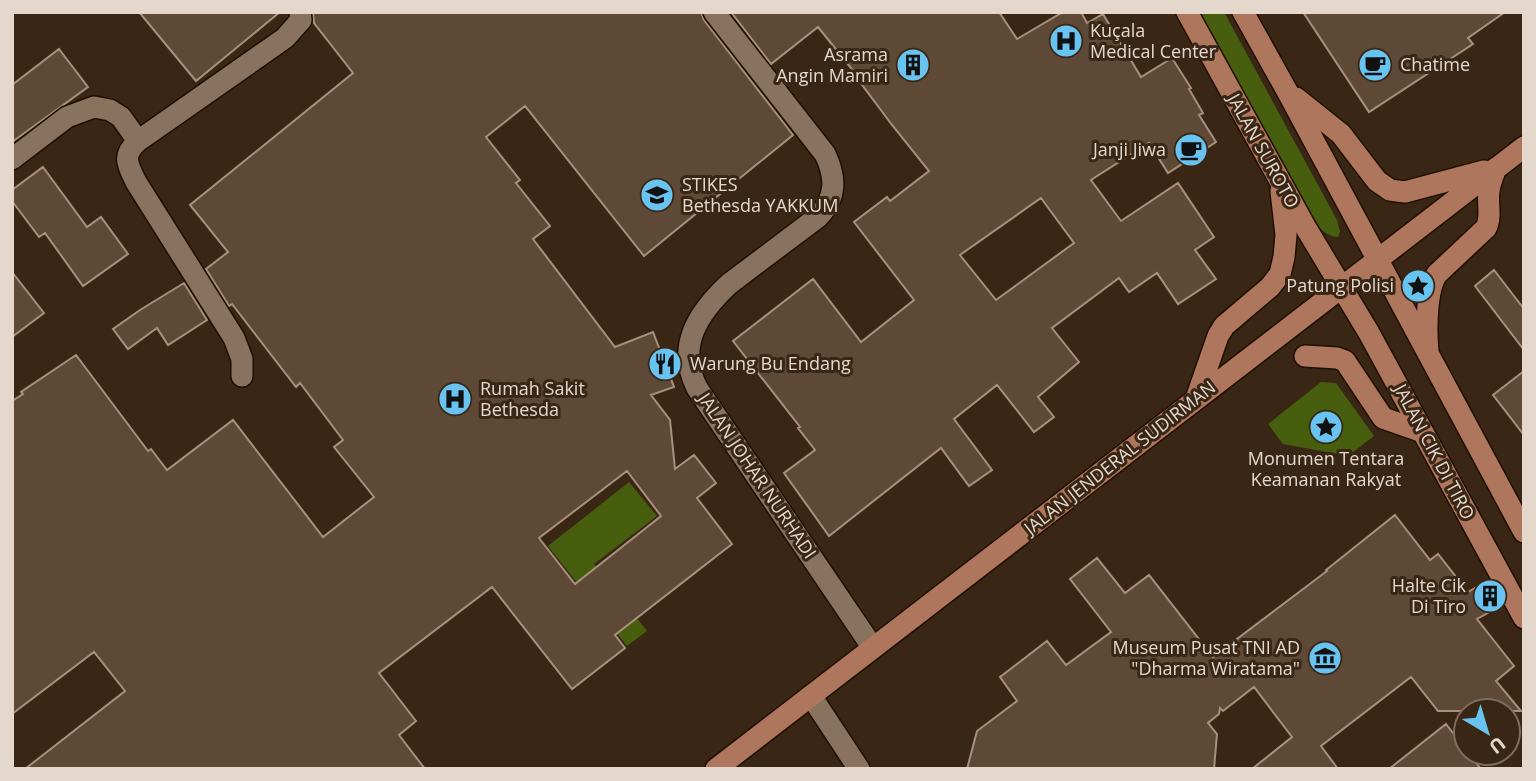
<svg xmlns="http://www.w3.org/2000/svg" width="1536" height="781" font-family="'Open Sans',sans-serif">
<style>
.green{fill:#475e0f}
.building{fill:#5e4937;stroke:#a8907c;stroke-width:2;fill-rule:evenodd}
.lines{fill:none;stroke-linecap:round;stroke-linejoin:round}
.minor-casing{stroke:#200f01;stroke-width:24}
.major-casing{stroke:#200f01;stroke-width:24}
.minor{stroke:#89735f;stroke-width:21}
.major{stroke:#af765e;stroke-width:21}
.labels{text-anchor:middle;stroke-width:6;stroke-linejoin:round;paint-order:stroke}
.poi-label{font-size:18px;fill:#e4d8cd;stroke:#392614;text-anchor:start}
.street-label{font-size:18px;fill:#e4d8cd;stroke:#392614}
</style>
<rect width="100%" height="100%" fill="#392614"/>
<path class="green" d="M1198,12H1224L1337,220L1340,232L1338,237C1322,236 1315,221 1306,210Z
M1321,382L1336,383L1374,436L1348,456L1283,444L1268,424Z
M629,482L657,516L594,564L647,631L627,646L548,546Z"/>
<path class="building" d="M139,12H280L196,81Z
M313,12H701L704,20L793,135L644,256L525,106L486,137L520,180L516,183L550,226L533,239L615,347L653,332L674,387L651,395L670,420L675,469L694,455L716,483L697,498L732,544L615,635L625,648L572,689L492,587L379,673L416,721L399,735L425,769H25L125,691L94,652L12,714V401L23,394L21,392L76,355L148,451L151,449L167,470L233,420L323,537L374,497L334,447L343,440L300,383L296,387L232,304L229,306L206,269L228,252L190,205L353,73L314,23ZM627,471L661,516L575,584L539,538Z
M731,12H999L1017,39L1063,12H1081L1087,23L1103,14L1141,77L1172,58L1191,88L1189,89L1203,113L1199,115L1216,142L1168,173L1149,143L1091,180L1121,221L1178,183L1214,237L1195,250L1216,279L1178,304L1157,273L1129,292L1119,278L1052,328L1079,362L1038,397L1054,417L1034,432L997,385L954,419L992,470L969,486L941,448L829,536L784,473L815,450L798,428L800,427L733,341L813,279L861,342L914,300L854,222L887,197L890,201L929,171L892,125L854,74L855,73L818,27L771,64ZM1041,198L1074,243L996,300L960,255Z
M1303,12H1505L1468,38L1473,44L1369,112Z
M59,49L88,87L12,142V85Z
M43,167L87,227L101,217L128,254L83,286L45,233L39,237L12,201V190Z
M1494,270L1524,309V350L1475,286Z
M12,272L44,313L12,337Z
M184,283L207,320L168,345L157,328L128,349L113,329L140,310Z
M1524,371V435L1493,395Z
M1395,515L1430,560L1438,554L1468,592L1489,580L1502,605L1477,619L1514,666L1496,681L1521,711H1438L1411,677L1321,746L1338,769H1252L1292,737L1254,687L1223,711L1220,708L1219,714L1208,723L1217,734L1214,769H967L977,731L1017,701L1000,677L1047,641L1066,665L1111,632L1070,579L1097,558L1125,593L1149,575L1213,657L1327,571L1326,570Z
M1446,724L1466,750V753H1468L1481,769H1389Z"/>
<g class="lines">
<defs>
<path id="minor" d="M714,12L825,154C836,177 837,197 818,217L729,284C698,313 676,346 697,388L873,648
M12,159L67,117L94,107L110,110L121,117L138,141
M242,376V359L234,338L136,182C128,165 121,156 138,141L285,38L301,20L300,12
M811,696L859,769"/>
<path id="major" d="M1187,12L1306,228L1369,333L1524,618
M1243,12L1287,91L1524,532
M1296,98L1341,134L1377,181L1390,190L1405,192L1484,171
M1428,351C1426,331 1426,290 1437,274L1486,228C1492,217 1487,204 1489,191C1490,183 1493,176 1496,168
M1305,356L1337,358L1345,361L1383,418L1423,432
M1196,399L1218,336L1224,326L1270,287L1280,274L1284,257L1286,235L1281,191
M716,769L1524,147"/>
</defs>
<use href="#minor" class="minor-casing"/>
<use href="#major" class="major-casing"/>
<use href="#minor" class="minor"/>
<use href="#major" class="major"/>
</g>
<defs>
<symbol id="hospital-disc" viewBox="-11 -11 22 22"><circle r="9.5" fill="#69c3f1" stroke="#392614"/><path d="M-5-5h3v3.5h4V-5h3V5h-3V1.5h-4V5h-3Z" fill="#111"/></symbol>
<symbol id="building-disc" viewBox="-11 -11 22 22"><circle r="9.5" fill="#69c3f1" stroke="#392614"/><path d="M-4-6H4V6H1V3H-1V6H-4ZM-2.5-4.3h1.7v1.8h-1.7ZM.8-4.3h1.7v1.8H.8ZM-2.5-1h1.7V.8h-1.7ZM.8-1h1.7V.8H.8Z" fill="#111"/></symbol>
<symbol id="cafe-disc" viewBox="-11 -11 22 22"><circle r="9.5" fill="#69c3f1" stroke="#392614"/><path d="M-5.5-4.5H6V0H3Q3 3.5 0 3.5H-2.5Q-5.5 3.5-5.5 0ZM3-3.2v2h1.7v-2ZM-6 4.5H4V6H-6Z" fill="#111"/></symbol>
<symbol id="university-disc" viewBox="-11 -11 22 22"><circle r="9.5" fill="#69c3f1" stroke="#392614"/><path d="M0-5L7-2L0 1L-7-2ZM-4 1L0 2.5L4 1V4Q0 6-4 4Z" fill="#111"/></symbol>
<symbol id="sight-disc" viewBox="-11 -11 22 22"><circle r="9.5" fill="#69c3f1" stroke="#392614"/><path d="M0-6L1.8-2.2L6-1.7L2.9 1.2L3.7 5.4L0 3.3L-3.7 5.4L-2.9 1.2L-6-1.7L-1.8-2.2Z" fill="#111"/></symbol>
<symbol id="restaurant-disc" viewBox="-11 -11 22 22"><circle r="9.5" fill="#69c3f1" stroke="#392614"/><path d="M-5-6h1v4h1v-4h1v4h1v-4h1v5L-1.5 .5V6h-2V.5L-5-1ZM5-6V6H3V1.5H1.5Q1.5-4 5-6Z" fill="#111"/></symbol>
<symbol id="museum-disc" viewBox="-11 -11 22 22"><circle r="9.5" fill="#69c3f1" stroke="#392614"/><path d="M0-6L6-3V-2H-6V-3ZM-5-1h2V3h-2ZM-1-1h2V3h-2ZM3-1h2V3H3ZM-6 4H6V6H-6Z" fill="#111"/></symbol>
</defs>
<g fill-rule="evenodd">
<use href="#hospital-disc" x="1047" y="22" width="38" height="38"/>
<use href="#building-disc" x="894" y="46" width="38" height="38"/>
<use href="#cafe-disc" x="1356" y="46" width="38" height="38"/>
<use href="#cafe-disc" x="1172" y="131" width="38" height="38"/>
<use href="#university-disc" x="638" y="176" width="38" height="38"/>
<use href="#sight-disc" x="1399" y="267" width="38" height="38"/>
<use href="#restaurant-disc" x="646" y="345" width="38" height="38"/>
<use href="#hospital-disc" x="436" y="380" width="38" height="38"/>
<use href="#sight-disc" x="1307" y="408" width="38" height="38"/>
<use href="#building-disc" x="1471" y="577" width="38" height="38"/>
<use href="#museum-disc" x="1306" y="639" width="38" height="38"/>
</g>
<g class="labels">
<g class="poi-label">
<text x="1090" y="37">Kuçala<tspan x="1090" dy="21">Medical Center</tspan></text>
<text x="888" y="61" text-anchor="end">Asrama<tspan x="888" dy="21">Angin Mamiri</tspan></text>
<text x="1400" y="71">Chatime</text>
<text x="1166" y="156" text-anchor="end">Janji Jiwa</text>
<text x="682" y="191">STIKES<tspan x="682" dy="21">Bethesda YAKKUM</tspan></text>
<text x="1394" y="292" text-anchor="end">Patung Polisi</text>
<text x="690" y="370">Warung Bu Endang</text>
<text x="480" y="395">Rumah Sakit<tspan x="480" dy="21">Bethesda</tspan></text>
<text x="1326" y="465" text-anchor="middle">Monumen Tentara<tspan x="1326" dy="21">Keamanan Rakyat</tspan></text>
<text x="1466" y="592" text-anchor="end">Halte Cik<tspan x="1466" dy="21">Di Tiro</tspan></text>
<text x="1300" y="654" text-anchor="end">Museum Pusat TNI AD<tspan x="1300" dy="21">"Dharma Wiratama"</tspan></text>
</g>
<g class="street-label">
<text transform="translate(1263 151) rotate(61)" y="6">JALAN SUROTO</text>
<text transform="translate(1434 452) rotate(62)" y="6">JALAN CIK DI TIRO</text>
<text transform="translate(1120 458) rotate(-38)" y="6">JALAN JENDERAL SUDIRMAN</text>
<text transform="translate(757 476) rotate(56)" y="6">JALAN JOHAR NURHADI</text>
</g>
</g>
<rect width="1536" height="781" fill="none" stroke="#e4d8cd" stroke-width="28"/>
<g transform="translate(1487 732) rotate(142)"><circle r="33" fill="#392614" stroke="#7d6d5e" stroke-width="2"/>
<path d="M0-5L12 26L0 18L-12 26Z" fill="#69c3f1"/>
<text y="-10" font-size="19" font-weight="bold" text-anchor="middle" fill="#e4d8cd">U</text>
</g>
</svg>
